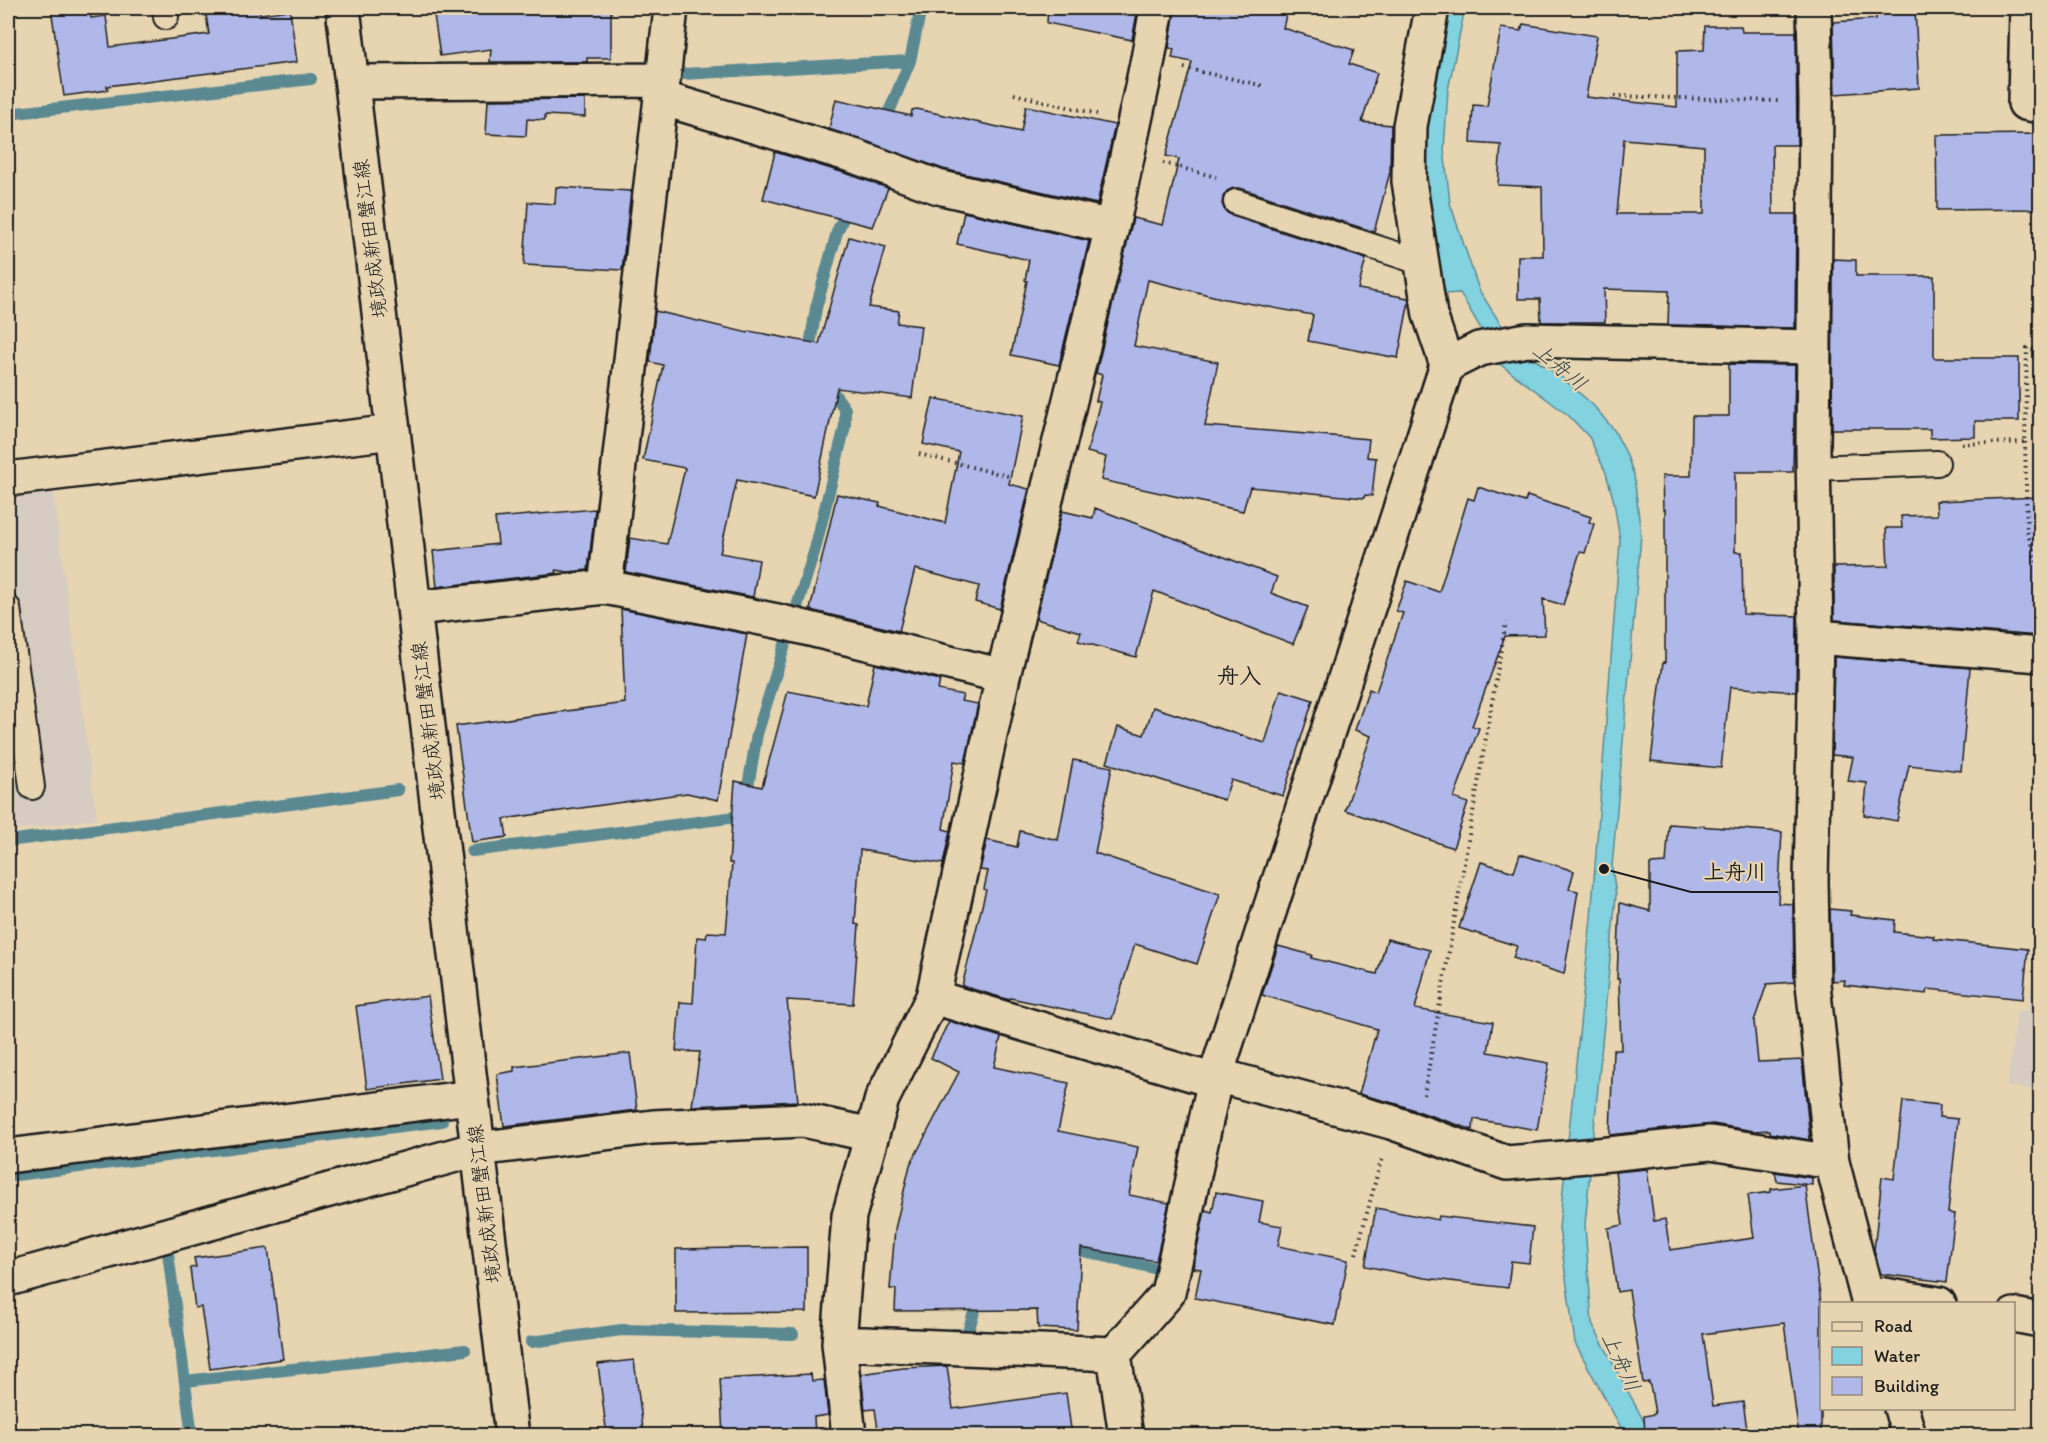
<svg xmlns="http://www.w3.org/2000/svg" width="2048" height="1443" font-family="Itim,'Klee One',sans-serif">
<style>
.built{fill:#d6ccc2}
.water{fill:#83d2e0;stroke:#5a8992;stroke-width:1.5}
.lines{fill:none;stroke-linecap:round;stroke-linejoin:round}
.stream{stroke:#5a8992;stroke-width:12}
.building{fill:#afb8e8;stroke:#1c1c1c;stroke-width:1.5;fill-rule:evenodd}
.lane-casing{stroke:#1c1c1c;stroke-width:28}
.street-casing{stroke:#1c1c1c;stroke-width:38}
.secondary-casing{stroke:#1c1c1c;stroke-width:38}
.path{stroke:#1c1c1c;stroke-width:4;stroke-dasharray:1.5 4.5;stroke-linecap:butt}
.lane{stroke:#e7d5b2;stroke-width:24}
.street{stroke:#e7d5b2;stroke-width:33}
.secondary{stroke:#e7d5b2;stroke-width:33}
.labels{text-anchor:middle;stroke-width:4.5;stroke-linejoin:round;paint-order:stroke}
.street-label{font-size:20px;fill:#1c1c1c;stroke:#e7d5b2}
.water-label{font-size:21px;font-style:italic;fill:#314043;stroke:#e7d5b2}
.quarter-label{font-size:22px;font-weight:bold;fill:#1c1c1c;stroke:#e7d5b2}
.leader{fill:none;stroke:#1c1c1c;stroke-width:2}
.callout-dot{fill:#1c1c1c;stroke:#e7d5b2;stroke-width:2}
.callout-label{font-size:21px;text-anchor:middle;font-weight:bold;fill:#1c1c1c;stroke:#e7d5b2;stroke-width:4.5;stroke-linejoin:round;paint-order:stroke}
</style>
<rect width="100%" height="100%" fill="#e7d5b2"/>
<filter id="ink" filterUnits="userSpaceOnUse"><feTurbulence type="fractalNoise" baseFrequency=".0167" numOctaves="2"/><feDisplacementMap in="SourceGraphic" scale="12" xChannelSelector="R" yChannelSelector="G"/><feConvolveMatrix kernelMatrix="1 2 1 2 8 2 1 2 1" color-interpolation-filters="sRGB"/></filter>
<g filter="url(#ink)">
<path class="built" d="M53,488L97,819L8,831V493Z
M2040,923V1091L2007,1086L2017,1011H2028Z"/>
<path class="water" d="M1442,8H1465L1448,90L1444,149L1450,203L1479,290L1500,323L1534,359L1560,376L1592,404L1614,430L1626,453L1634,475L1641,536L1612,867L1616,895L1585,1225L1592,1323L1651,1435H1625L1575,1343L1559,1228L1591,918L1620,541L1614,502L1606,473L1589,437L1568,415L1497,362L1480,327L1460,293L1443,294L1422,181L1420,126Z"/>
<g class="lines">
<path class="stream" d="M683,74L910,61
M8,114L311,79
M884,124L910,61L921,8
M808,358L816,308L837,232L864,170
M8,841L398,790
M472,851L736,817L744,810L757,734L815,549L845,426V409L826,382
M8,1176L442,1121
M1067,1247L1153,1268
M168,1253L192,1436
M954,1334L967,1335L979,1295
M531,1342L622,1330L793,1334
M185,1381L465,1350"/>
</g>
<path class="building" d="M51,8H89L91,18L106,16L110,47L209,34L205,8H259L260,14L290,10L297,62L107,86L108,90L64,96Z
M433,8H611V58H587V62H490L491,49L440,56Z
M1048,8H1138L1132,40L1047,23Z
M1175,8H1246L1286,15L1283,28L1354,50L1349,64L1377,73L1362,122L1391,125L1390,172L1374,232L1240,188H1233L1227,191L1223,197L1222,204L1225,211L1232,216L1366,259L1358,289L1408,298L1409,301L1398,358L1308,341L1313,315L1225,299L1148,280L1134,346L1218,362L1205,426L1369,439L1367,457L1376,458L1372,496L1365,495L1364,498L1250,487L1243,511L1101,480L1106,457L1087,452L1100,402L1096,401L1102,375L1096,373L1133,218L1163,225L1179,159L1166,156L1192,62L1172,58L1174,49L1169,48Z
M1876,8H1915L1919,88L1835,94L1833,22L1876,19Z
M1523,24L1597,36L1586,97L1677,107V51L1704,50L1705,26H1741L1742,32H1796L1797,145H1772L1773,214H1796L1795,328L1668,325L1669,291L1604,289L1605,322H1541L1540,299H1518V256H1543L1542,187L1498,185L1501,145L1471,143L1473,105L1487,106L1501,28L1521,31ZM1624,139L1704,146V214H1617Z
M585,99V117L545,115V120L527,119L526,136L486,134L488,100Z
M836,99L911,116L912,110L917,109L1021,132L1026,106L1115,125L1097,204L943,169L829,129Z
M2040,134V209L1937,210L1936,135Z
M775,152L848,174L888,188L873,227L763,199Z
M556,187L631,191L622,270L524,265L528,202L555,204Z
M964,212L1089,241L1059,365L1011,355L1027,281L1025,280L1029,260L957,244Z
M849,237L886,247L869,307L899,311L897,323L921,326L912,398L837,388L814,496L737,480L720,553L759,560L753,597L626,572L630,538L667,544L685,468L643,460L663,365L650,362L655,311L748,333L749,331L819,344Z
M1833,259L1856,260V276H1934V358H2019V421H1975V437L1930,438V429H1832Z
M1729,364L1795,365L1793,472H1735V552H1742L1743,614L1797,616L1796,692L1730,687L1721,768L1651,761L1663,662L1665,663V509H1663L1662,476H1691L1692,416H1729Z
M933,398L1023,416L1009,484L1029,489L1000,609L975,602L979,586L915,569L899,631L810,610L837,494L880,503L879,506L945,523L959,452L923,444Z
M1478,487L1525,502L1527,496L1573,511L1591,517L1589,522L1594,524L1585,553L1580,552L1563,605L1543,599L1545,635L1505,636L1472,726L1479,728L1454,798L1468,803L1453,848L1345,810L1371,736L1355,730L1369,689L1376,692L1403,613L1396,611L1407,581L1439,592L1468,498L1474,500Z
M2040,497V636L1834,620V567L1888,566L1886,528H1902L1901,516L1937,515L1936,501Z
M1095,508L1277,577L1271,593L1308,607L1293,644L1154,591L1136,657L1078,641L1081,632L1036,619L1062,511L1093,518Z
M595,509L588,570L568,572L556,570L557,573L437,587L433,551L498,544L495,518Z
M621,609L747,634L718,800L687,793L504,819L507,837L472,842L456,726L625,703Z
M1834,657L1970,668L1961,771L1909,765L1897,821L1864,815L1867,783L1848,781L1853,757L1832,755Z
M875,664L940,680L938,690L963,695L961,701L978,704L965,763L954,761L943,829L950,831L943,864L860,850L855,924L859,925L853,1004L787,1000L798,1101L692,1106L700,1052L676,1051L680,1002L693,1003L697,937L706,938L707,932L726,933L732,863H729L735,781L762,787L788,691L866,706Z
M1281,690L1313,700L1283,796L1231,780L1224,800L1107,763L1118,727L1144,735L1153,707L1265,743Z
M1073,760L1112,767L1095,853L1220,894L1197,964L1135,944L1112,1019L1010,998V1000L962,986L986,890L984,889L988,871L980,870L987,840L1017,847L1020,831L1058,840Z
M1669,824L1782,832L1778,903L1793,904L1794,982L1767,984L1754,1021L1758,1062L1802,1060L1810,1140L1770,1133V1130L1754,1131L1713,1124L1610,1135L1613,1050H1621L1619,979H1617L1620,903L1650,911V864L1666,863Z
M1520,854L1574,871L1569,889L1578,891L1564,974L1513,958L1517,946L1459,928L1481,862L1514,872Z
M1830,909L1851,911L1850,915L1895,920L1894,932L1934,936L1933,939L2028,949L2023,999L1928,989L1927,994L1844,985L1845,980L1832,981Z
M1387,939L1430,950L1415,1009L1493,1022L1488,1052L1549,1063L1537,1130L1474,1119L1473,1130L1397,1104L1359,1094L1377,1029L1262,995L1278,946L1312,955L1311,958L1377,974Z
M428,996L440,1079L367,1089L356,1006Z
M949,1021L1001,1037L994,1067L1069,1083L1058,1131L1138,1147L1129,1195L1169,1203L1156,1261L1081,1248L1077,1330L1038,1328L1037,1310L895,1311L896,1289H890L895,1229L910,1165L959,1072L931,1058Z
M630,1053L637,1110L504,1126L497,1074L514,1071V1067Z
M1903,1101L1940,1105L1939,1117L1958,1119L1948,1213L1955,1214L1947,1282L1881,1274L1874,1250L1882,1177L1894,1179Z
M1647,1169L1654,1221L1665,1219L1670,1250L1754,1238L1748,1195L1771,1192V1189L1805,1185L1821,1303V1436H1799L1784,1323L1703,1334L1713,1406L1743,1402L1748,1436H1645L1644,1416L1655,1414L1651,1390L1649,1382L1643,1383L1629,1290L1617,1292L1608,1228L1623,1225L1615,1172Z
M1775,1172L1812,1178V1185L1777,1181Z
M1216,1192L1263,1201L1259,1222L1282,1226L1278,1246L1348,1260L1335,1325L1195,1298L1201,1269L1193,1268L1205,1210L1212,1212Z
M1376,1208L1438,1220L1439,1216L1533,1227L1529,1263L1511,1261L1508,1288L1425,1278L1365,1266Z
M807,1247V1312L676,1313V1249Z
M268,1248L283,1359L210,1369L201,1307L195,1308L190,1268L196,1267L194,1258Z
M634,1360L644,1436H607L598,1364Z
M947,1366L953,1409L1066,1393L1072,1436H879L875,1409L865,1410L861,1374L903,1368Z
M811,1374L812,1381L824,1380L828,1415L814,1417L815,1436H723L720,1379Z"/>
<g class="lines">
<defs>
<path id="lane" d="M165,8L166,17
M1236,202L1423,263
M1814,468L1937,463
M8,608L32,787"/>
<path id="street" d="M1432,8L1410,126L1409,181L1430,315L1447,365
M1814,8L1816,102L1813,449L1816,637L1811,881L1813,984L1832,1162L1869,1304
M2027,8L2025,103L2040,106
M663,80L671,8
M352,82L663,80L605,587
M661,98L854,156L938,187L1112,227
M8,479L393,432
M415,608L605,587L777,621L1003,676
M1816,637L2040,655
M933,997L1215,1081
M1216,1075L1391,1122L1507,1163L1609,1154L1710,1143L1832,1162
M8,1156L471,1097
M8,1279L477,1149L653,1127L803,1120L872,1135
M1866,1292L1939,1304
M2014,1315L2040,1320
M839,1343L1114,1354
M1901,1408L1909,1436
M849,1436L839,1343L849,1216L882,1099L933,997L1003,676L1112,227L1148,59L1157,8
M1126,1436L1114,1354L1168,1293L1216,1075L1447,365L1479,349L1527,340L1814,347"/>
<path id="secondary" d="M343,8L512,1436"/>
</defs>
<use href="#lane" class="lane-casing"/>
<use href="#street" class="street-casing"/>
<use href="#secondary" class="secondary-casing"/>
<path class="path" d="M1184,68L1264,86
M1014,94L1097,114
M1614,96L1778,101
M1163,163L1216,177
M2025,442L2027,531L2040,573
M1962,444L2025,442L2027,348L2040,351
M919,454L1012,477
M1424,1095L1506,622
M1356,1254L1382,1157"/>
<use href="#lane" class="lane"/>
<use href="#street" class="street"/>
<use href="#secondary" class="secondary"/>
</g>
</g>
<g class="labels">
<g class="street-label">
<text transform="translate(370 239) rotate(-97)" y="7">境政成新田蟹江線</text>
<text transform="translate(428 721) rotate(-97)" y="7">境政成新田蟹江線</text>
<text transform="translate(484 1204) rotate(-97)" y="7">境政成新田蟹江線</text>
</g>
<g class="water-label">
<text transform="translate(1560 367) rotate(40)" y="7">上舟川</text>
<text transform="translate(1621 1362) rotate(65)" y="7">上舟川</text>
</g>
<g class="quarter-label">
<text x="1239" y="683">舟入</text>
</g>
</g>
<path class="leader" d="M1604 869L1691 892H1778"/>
<circle class="callout-dot" cx="1604" cy="869" r="6"/>
<g class="callout-label">
<text x="1735" y="879">上舟川</text>
</g>
<rect width="2048" height="1443" fill="none" stroke="#e7d5b2" stroke-width="30"/>
<rect x="15" y="15" width="2018" height="1413" fill="none" stroke="#1c1c1c" stroke-width="2" filter="url(#ink)"/>
<rect x="1820" y="1302" width="195" height="108" fill="#e7d5b2" stroke="#968b76" stroke-width="1.5"/>
<rect x="1832" y="1322" width="30" height="9" fill="#e7d5b2" stroke="#968b76" stroke-width="1.5"/>
<text x="1874" y="1332" font-size="18" fill="#1c1c1c">Road</text>
<rect x="1832" y="1347" width="30" height="18" fill="#83d2e0" stroke="#968b76" stroke-width="1.5"/>
<text x="1874" y="1362" font-size="18" fill="#1c1c1c">Water</text>
<rect x="1832" y="1377" width="30" height="18" fill="#afb8e8" stroke="#968b76" stroke-width="1.5"/>
<text x="1874" y="1392" font-size="18" fill="#1c1c1c">Building</text>
</svg>
